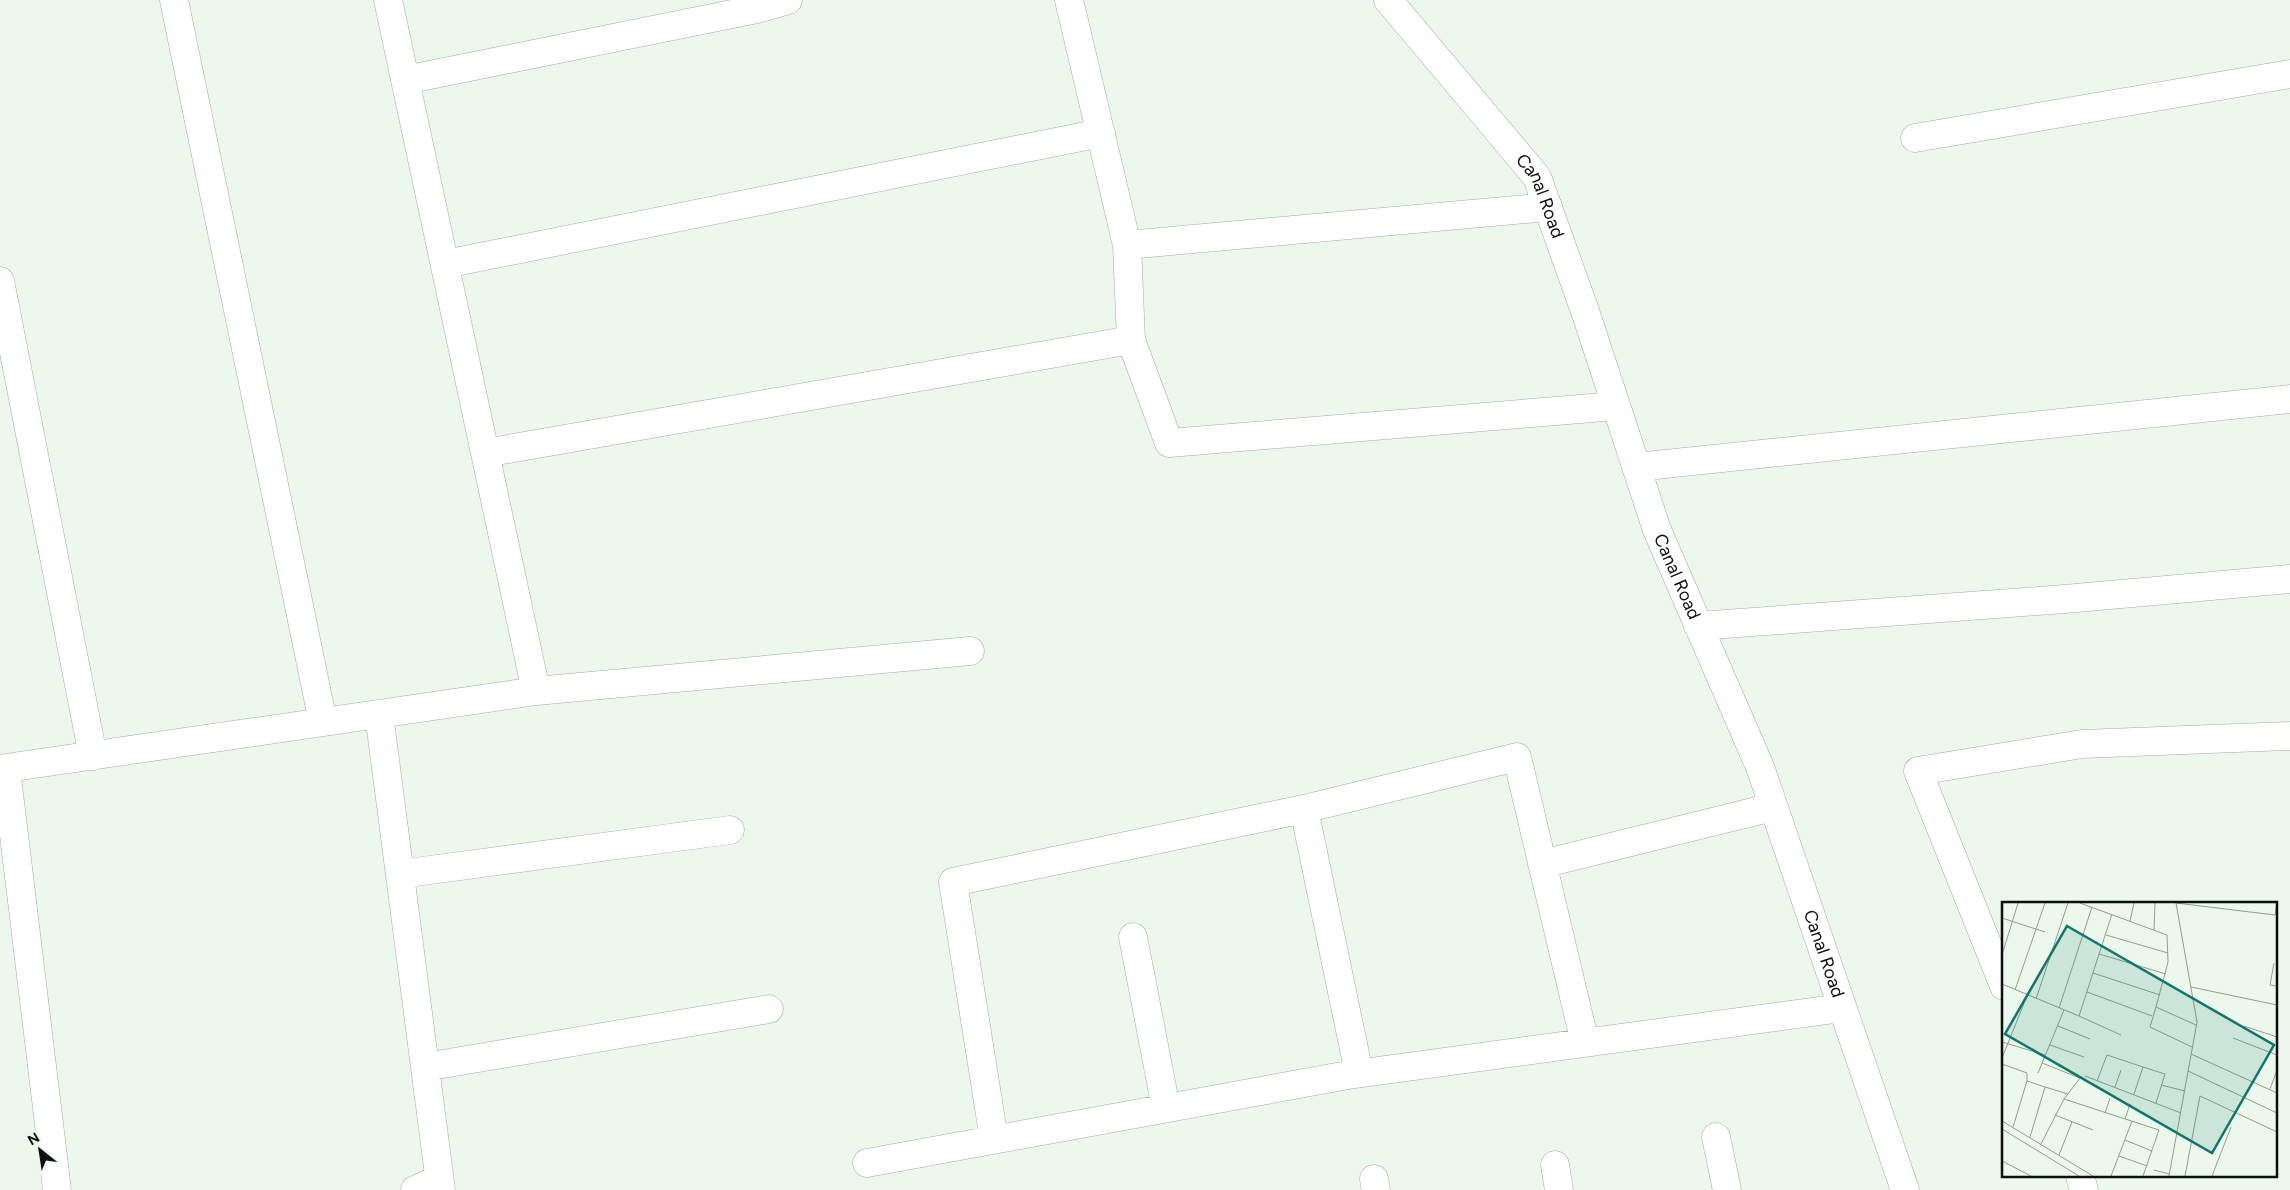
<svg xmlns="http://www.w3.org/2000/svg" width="2290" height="1190" font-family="Figtree,sans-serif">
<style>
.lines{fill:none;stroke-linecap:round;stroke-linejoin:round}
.street-casing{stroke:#a0aa9f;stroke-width:29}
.secondary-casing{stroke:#a0aa9f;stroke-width:29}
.street{stroke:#fff;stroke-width:28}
.secondary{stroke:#fff;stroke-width:28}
.labels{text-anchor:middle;stroke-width:4;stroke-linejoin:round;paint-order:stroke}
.street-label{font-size:18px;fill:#0c0f0b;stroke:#edf8ec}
.inset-road{fill:none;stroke:#939b92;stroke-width:1}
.view{fill:#0f766e;fill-opacity:0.15;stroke:#0f766e;stroke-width:2.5}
.inset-edge{fill:none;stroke:#0c0f0b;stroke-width:2.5}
</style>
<rect width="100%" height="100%" fill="#edf8ec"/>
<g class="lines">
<defs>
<path id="street" d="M174,0L323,722
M1069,0L1127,245L1548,207
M405,80L757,9L788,0
M1915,138L2290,74
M1127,245L1131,340L1169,443L1616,406
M445,264L1101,133
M0,281L93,756
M485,453L1131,340
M1636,467L2290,399
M1698,626L2065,599L2290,579
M536,691L970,651
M379,714L441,1190
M0,769L536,691L388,0
M6,769L57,1190
M1304,809L1517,757L1585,1043
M1542,864L1773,807
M400,874L730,830
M1133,937L1166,1108
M2004,986L1918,771L2082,744L2290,736
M425,1067L769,1009
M1716,1137L1727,1190
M994,1139L953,882L1304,809L1359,1073
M867,1163L1348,1075L1842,1008
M1555,1165L1559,1190
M2080,1176L2084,1190
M1374,1179L1376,1190
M415,1190L439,1179"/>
<g id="secondary">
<path id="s1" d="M1388,0L1537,177L1586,314L1657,530L1760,767L1905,1190"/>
</g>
</defs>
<use href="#street" class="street-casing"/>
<use href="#secondary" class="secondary-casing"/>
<use href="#street" class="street"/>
<use href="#secondary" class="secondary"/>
</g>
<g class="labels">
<g class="street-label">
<text dy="6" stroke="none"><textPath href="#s1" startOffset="250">Canal Road</textPath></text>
<text dy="6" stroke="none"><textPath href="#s1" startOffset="655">Canal Road</textPath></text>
<text dy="6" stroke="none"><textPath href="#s1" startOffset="1060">Canal Road</textPath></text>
</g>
</g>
<g transform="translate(2002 902)">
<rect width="275" height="275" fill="#edf8ec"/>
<path class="inset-road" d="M78,1L165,33L166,60L154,105L194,123M174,1L273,13L275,1M0,16L43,30M128,19L132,1M152,28L153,1M104,33L166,51M97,52L164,72M0,53L16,1M272,61L268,83L275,84M91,71L158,93M0,82L77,114L110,12M189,85L275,103M13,88L43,1M85,90L150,114M34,97L66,1M154,105L148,125L190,145M57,106L90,5M77,114L119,133M56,124L88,137M242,124L275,135M231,136L275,153M0,140L43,153M48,143L82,155M189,152L275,191M0,156L25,94M0,162L25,171V179M141,165L163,172L154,201M186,169L275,211M36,171L62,108M83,174L179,211M95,179L105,153L141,165L132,192M159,183L183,189M43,185L66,192M113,185L119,168M268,187L275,168M62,197L157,228L141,274M103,211L108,196M53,213L91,228M123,217L128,202M0,219L91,274M11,225L25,179L43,185L28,235M0,227L77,274M123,238L150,249M39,242L62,197L78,176L40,161M57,253L70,220M117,254L145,264M0,259L29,274M152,268L167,272M109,274L130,219M167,274L195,120L174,1M183,274L198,194L275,230M210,274L229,225"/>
<path class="view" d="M65,24L272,143L210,251L3,132Z"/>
<rect width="275" height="275" class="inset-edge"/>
</g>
<g transform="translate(40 1150) rotate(330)" stroke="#edf8ec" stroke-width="4" paint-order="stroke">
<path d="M0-4L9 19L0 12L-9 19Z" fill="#0c0f0b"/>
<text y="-8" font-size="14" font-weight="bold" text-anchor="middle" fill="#0c0f0b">N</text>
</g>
</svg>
